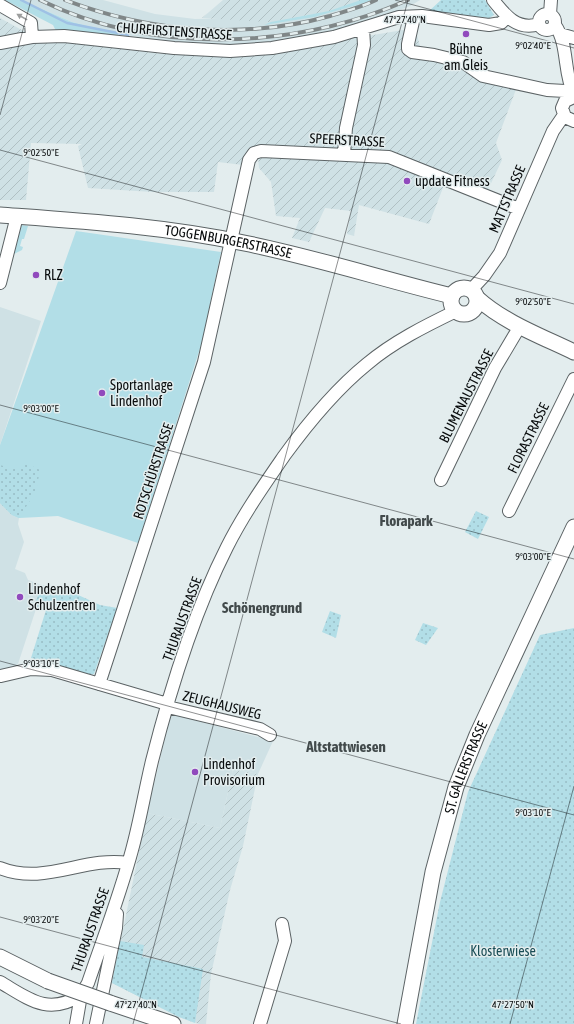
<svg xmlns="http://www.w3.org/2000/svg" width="574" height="1024" font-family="'Asap Condensed',sans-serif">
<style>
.built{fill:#cfe1e5}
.industrial{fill:url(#industrial-furrows)}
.grass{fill:#b2dee7}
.park{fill:url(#park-dots)}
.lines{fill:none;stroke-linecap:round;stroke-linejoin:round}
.stream{stroke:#9fc1e5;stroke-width:2.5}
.minor-casing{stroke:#5c6365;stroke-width:14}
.major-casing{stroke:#5c6365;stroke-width:17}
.minor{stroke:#fff;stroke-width:12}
.major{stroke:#fff;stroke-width:15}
.rail-casing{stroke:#808788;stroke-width:4}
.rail{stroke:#e3edee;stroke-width:2.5;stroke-dasharray:8;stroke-linecap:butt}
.major-bridge-casing{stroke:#5c6365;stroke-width:17;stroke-linecap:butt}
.major-bridge{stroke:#fff;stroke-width:15}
.oneway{fill:#9d9e9e}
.ticks{fill:none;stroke:#090c0d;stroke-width:1;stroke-opacity:0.45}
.poi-dot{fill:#914abd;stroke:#e3edee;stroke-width:1.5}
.labels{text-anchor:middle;stroke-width:3;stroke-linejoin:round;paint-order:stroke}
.street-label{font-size:14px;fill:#090c0d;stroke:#e3edee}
.poi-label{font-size:14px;fill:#090c0d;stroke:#e3edee;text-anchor:start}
.park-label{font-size:14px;fill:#194d56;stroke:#e3edee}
.neighbourhood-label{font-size:15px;font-weight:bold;fill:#424a4b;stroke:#e3edee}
.ticks-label{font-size:10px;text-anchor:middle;fill:#090c0d;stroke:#e3edee;stroke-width:3;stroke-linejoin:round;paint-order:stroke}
</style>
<defs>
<pattern id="industrial-furrows" width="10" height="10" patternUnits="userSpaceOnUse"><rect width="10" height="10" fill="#cfe1e5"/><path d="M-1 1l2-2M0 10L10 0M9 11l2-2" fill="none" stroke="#b0c0c3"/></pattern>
<pattern id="park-dots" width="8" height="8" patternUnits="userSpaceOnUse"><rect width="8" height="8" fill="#b2dee7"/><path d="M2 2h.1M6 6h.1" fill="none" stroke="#98bdc5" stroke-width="1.8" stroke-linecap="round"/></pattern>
</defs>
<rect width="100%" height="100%" fill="#e3edee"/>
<path class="built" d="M21,0H103L155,14L195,19L297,17L313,15L352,5L362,0H420L410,6L374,20L317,36L258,45L209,46L118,34L72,22Z
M0,307L41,321L0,445Z
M0,503L12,515L19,518L18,524L24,542L15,569L25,573L28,580L42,585L36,609L18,664L0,673Z
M171,714L273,741L258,774L233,769L220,828L147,813Z"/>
<path class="industrial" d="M223,0H366L344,9L268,22L202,18Z
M0,18L38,39L162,54L254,55L415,28L420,46L518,84L496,143L502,160L485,196L446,180L429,224L359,205L354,236L347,234L351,211L325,208L309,242L292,238L300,218L276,216L271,182L259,168L257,145L249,150L243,165L218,162L214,192H153L88,188L78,146L82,144L31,143L26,200H0Z
M233,769L258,774L243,846L230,890L211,974L206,1024H199L179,1017L112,983L147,813L220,828Z"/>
<path class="grass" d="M5,0H21L72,22L118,34V37L56,31L53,25Z
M361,0H374L314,17L264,25L271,22L329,11Z
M21,225L28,226L24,239H22L20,246L23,247L22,250L14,254L11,253L17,228H21Z
M76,231L221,252L202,342L138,543L58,516L19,518L12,515L0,503V445Z"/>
<path class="park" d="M441,0H485L494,15L489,18L480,17V19L428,12Z
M28,464L40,470L36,491L19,518L12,515L0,503V465L13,469Z
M476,511L489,517L478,539L465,532Z
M42,585L76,594L100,605L117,608L94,674L90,675L31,658L46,610L34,606Z
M330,611L341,615L336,638L322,632Z
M423,623L438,628L426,645L415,640Z
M574,628V1024H416L440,902L468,792L540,635Z
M120,941L144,945L142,957L203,969L195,1023L179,1017L112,983Z"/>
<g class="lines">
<path class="stream" d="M21,0L67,23L128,35"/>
<defs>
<path id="minor" d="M493,0C505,15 517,31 539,24
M0,5L31,23L32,37
M539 22a8 8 0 1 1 16 0a8 8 0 1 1-16 0Z
M550,14L551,0
M414,17L408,44V49L412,52L434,55L463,62L483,76L547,90L565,91
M555,25C569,45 563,73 574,94
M560,34L574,38
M0,43L32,37L64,36L174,48L230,51L272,48L334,37L399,17L422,16L489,25L501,23L507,17
M574,97L565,101L562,108L565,117L574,121
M344,154L346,128L364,45L363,28
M0,283L17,216
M471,290L484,276L500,253L553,131L564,115
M441,480L495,368L520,326
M509,511L574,379
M1,676L31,669L52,670L164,703L172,708L260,729L270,735
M99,684L204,362L249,160L254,153L261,151L389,157L519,209
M0,868C45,886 84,856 128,863
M0,982C29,999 48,1016 81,995
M76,1024L81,995L88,983C103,939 120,895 132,850C140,821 145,790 152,761C170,690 194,612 227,547C243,515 264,485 284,456C308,423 335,390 367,364C393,342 425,326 456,311
M96,1024L116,928L117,914
M260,1024L285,941L282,924"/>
<g id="major">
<path id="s1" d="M0,215C82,221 163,226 244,243C314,257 382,279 452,296"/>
<circle cx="464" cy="301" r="13"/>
<path d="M477,298C505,323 541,336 574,352"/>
<path d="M0,957L48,981"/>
<path d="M110,1003L173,1024"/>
<path id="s2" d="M405,1024L433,872L456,787L477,735L574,527"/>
</g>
</defs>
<use href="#minor" class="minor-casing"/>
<use href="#major" class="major-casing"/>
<use href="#minor" class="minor"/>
<use href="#major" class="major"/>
<defs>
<path id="rail" d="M40,0C152,55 295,50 408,0
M65,0C148,32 244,40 330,16C346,11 362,7 376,0"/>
</defs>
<use href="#rail" class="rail-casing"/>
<use href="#rail" class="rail"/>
<defs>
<path id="major-bridge" d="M48,981L110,1003"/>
</defs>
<use href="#major-bridge" class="major-bridge-casing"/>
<use href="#major-bridge" class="major-bridge"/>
</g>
<defs><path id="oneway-solid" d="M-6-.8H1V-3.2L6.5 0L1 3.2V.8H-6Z"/></defs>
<use class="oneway" href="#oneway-solid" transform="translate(22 17) rotate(-151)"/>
<path class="ticks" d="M395,0L574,48M0,115L31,0M0,150L574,304M0,405L574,559M0,661L574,815M0,917L401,1024M133,1024L408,0M510,1024L574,786"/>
<g class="poi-dot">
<circle cx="466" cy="34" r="4"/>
<circle cx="407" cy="181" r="4"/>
<circle cx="36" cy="275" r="4"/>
<circle cx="102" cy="393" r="4"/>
<circle cx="20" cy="597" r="4"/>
<circle cx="195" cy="772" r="4"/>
</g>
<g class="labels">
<g class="street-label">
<text transform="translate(174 31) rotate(4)" y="5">CHURFIRSTENSTRASSE</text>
<text transform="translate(347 140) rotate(3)" y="5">SPEERSTRASSE</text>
<text transform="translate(507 199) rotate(-67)" y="5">MATTSTRASSE</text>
<text dy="5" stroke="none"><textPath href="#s1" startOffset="230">TOGGENBURGERSTRASSE</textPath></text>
<text transform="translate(466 396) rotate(-63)" y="5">BLUMENAUSTRASSE</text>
<text transform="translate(528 438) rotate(-64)" y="5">FLORASTRASSE</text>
<text transform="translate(153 471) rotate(-72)" y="5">ROTSCHÜRSTRASSE</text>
<text transform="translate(182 619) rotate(-70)" y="5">THURAUSTRASSE</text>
<text transform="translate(222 705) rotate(14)" y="5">ZEUGHAUSWEG</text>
<text dy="5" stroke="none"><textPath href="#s2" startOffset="264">ST. GALLERSTRASSE</textPath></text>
<text transform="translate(90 930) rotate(-71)" y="5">THURAUSTRASSE</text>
</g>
<g class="poi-label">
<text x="466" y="54" text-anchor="middle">Bühne<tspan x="466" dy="16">am Gleis</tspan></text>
<text x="415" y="186">update Fitness</text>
<text x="44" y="280">RLZ</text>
<text x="110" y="390">Sportanlage<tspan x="110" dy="16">Lindenhof</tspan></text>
<text x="28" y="594">Lindenhof<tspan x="28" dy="16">Schulzentren</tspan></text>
<text x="203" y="769">Lindenhof<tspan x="203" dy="16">Provisorium</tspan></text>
</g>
<g class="park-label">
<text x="503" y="956">Klosterwiese</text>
</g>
<g class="neighbourhood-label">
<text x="406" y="526">Florapark</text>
<text x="262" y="613">Schönengrund</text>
<text x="346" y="752">Altstattwiesen</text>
</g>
</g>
<g class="ticks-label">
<text x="405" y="23">47°27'40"N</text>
<text x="533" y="49">9°02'40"E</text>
<text x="41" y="156">9°02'50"E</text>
<text x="533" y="305">9°02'50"E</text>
<text x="41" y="412">9°03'00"E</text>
<text x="533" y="560">9°03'00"E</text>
<text x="41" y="667">9°03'10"E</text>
<text x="533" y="816">9°03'10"E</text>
<text x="41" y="923">9°03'20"E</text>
<text x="136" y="1008">47°27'40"N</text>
<text x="513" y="1008">47°27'50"N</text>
</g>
</svg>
